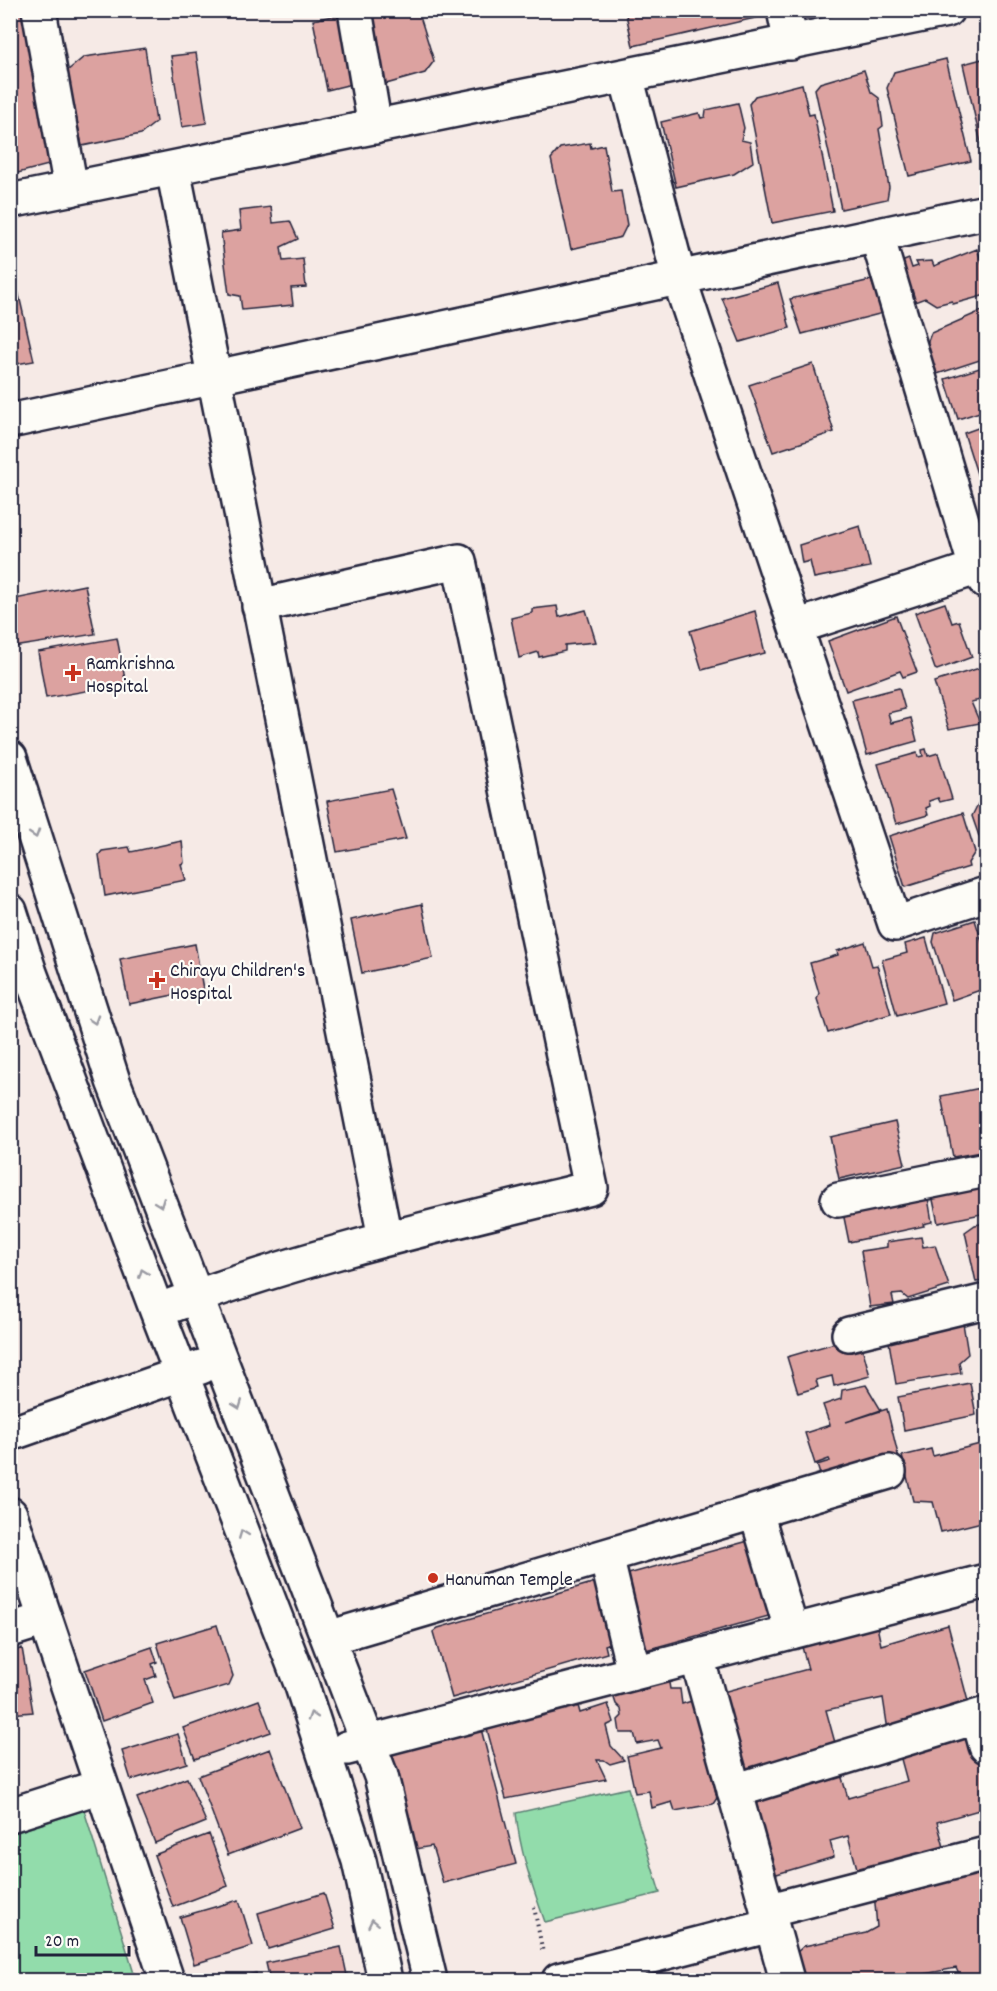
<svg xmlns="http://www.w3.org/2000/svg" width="997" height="1991" font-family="Dekko,sans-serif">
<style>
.park{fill:#92dcab;stroke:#5a7f73;stroke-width:1.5}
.building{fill:#dca2a0;stroke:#22223b;stroke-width:1.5}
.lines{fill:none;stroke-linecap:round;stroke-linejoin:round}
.minor-casing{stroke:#22223b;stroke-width:38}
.path{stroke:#22223b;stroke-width:4;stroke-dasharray:1.5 4.5;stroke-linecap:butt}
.minor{stroke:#fdfcf7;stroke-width:33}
.oneway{stroke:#9a9aa2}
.poi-dot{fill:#c8321e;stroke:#fdfcf7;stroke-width:2}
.labels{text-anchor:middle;stroke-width:4.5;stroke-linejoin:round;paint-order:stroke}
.poi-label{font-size:20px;fill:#22223b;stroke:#fdfcf7;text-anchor:start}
</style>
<rect width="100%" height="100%" fill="#f6eae6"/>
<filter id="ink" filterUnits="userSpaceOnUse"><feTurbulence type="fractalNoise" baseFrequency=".0167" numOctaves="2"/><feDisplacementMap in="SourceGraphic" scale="12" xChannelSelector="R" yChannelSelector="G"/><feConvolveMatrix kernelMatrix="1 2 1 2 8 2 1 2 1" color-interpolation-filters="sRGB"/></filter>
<g filter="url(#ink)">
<path class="park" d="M628,1788L660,1893L545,1922C532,1885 520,1853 516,1813Z
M84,1810L136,1980H11V1834Z"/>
<path class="building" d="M10,10H25L56,163L10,175Z
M363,10H397V13L401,10H418L434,61L425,73L379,86Z
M625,10H763L764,16L633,46Z
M342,14L356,83L327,90L313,20Z
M145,48L156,122L141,134L82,146L67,71L84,57Z
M196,53L207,123L182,127L171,56Z
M986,58V147L982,148L963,64Z
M946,59L971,161L909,176L887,88L894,72Z
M864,70L871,92L879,98L883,126L879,129L889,187L887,199L841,209L815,89L820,83Z
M802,84L809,115L814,114L833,211L772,223L749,104L755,96Z
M738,103L744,128L741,140L750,142L753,162L734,174L676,187L661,122L699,113L701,118L705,117L706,110Z
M590,143L591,148L604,145L612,192L621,191L627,225L621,237L571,249L551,159L560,148Z
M271,207L273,223L290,221L298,239L281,247L283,261L303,259L306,287L291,288L293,305L242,310L240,296L229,294L221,233L241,230L239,211Z
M977,249L986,273V295L953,304L952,301L936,305L925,298L904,306L891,266L909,259L912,268L918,266L916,262L932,261L934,266Z
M13,269L34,361L10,365V270Z
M871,280L883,313L802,334L790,299Z
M778,283L790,328L740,342L722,298Z
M986,309V358L937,374L927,344L931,333Z
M813,364L834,432L773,452L749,385Z
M986,366V410L958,419L945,379Z
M986,425V474L978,477L964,433Z
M860,526L870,567L814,578L810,561L802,563L799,545Z
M85,585L95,634L14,647L10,627V600Z
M945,603L952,623L959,621L972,657L937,670L935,669L915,613Z
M557,606L559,617L586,610L596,642L565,645V651L539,657L538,652L519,658L511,618L532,613V609Z
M755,611L765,653L702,670L690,631Z
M896,616L917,672L903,677L900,671L846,691L828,641Z
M117,638L126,684L46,698L38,652Z
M986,666V714L980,700L971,702L980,723L949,729L934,682Z
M899,688L905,709L888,713L891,723L911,718L917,741L867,755L852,700Z
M926,749L928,756L938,753L952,799L940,802L938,798L929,801L930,806L926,808L928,815L896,824L878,764L917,753L918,757L923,756L922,750Z
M391,789L406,839L337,852L327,801Z
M986,799V856L972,816L979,802Z
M963,813L975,852L968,863L969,867L905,887L889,836Z
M182,841L184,863L181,864L186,880L105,896L99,855L102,851L129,847L131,852Z
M422,904L433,958L362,973L351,920Z
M975,920L986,954V972H984L986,988L952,1000L933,942L935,933Z
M926,938L944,1003L897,1016L882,960L907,953L905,944Z
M865,942L872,966L877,965L891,1014L828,1033L817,999L819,993L810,963L838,955L837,951Z
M195,944L203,989L129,1004L120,959Z
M981,1088L986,1118V1151L953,1157L941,1096Z
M895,1122L905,1164L839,1179L830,1137Z
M986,1175V1213L938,1223L930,1186Z
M926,1186L932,1222L923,1224L924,1226L849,1242L841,1203Z
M986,1223V1280L976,1282L965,1232L975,1225Z
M921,1237L923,1247L935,1245L949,1286L908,1299L902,1294L892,1295L894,1304L870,1307L861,1251L887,1247V1242Z
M962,1317L968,1354L959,1362L961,1373L896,1384L887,1330Z
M859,1336L870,1376L834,1386L832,1376L816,1380L818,1387L798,1393L787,1357Z
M970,1383L976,1415L904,1430L898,1397Z
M866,1385L881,1410L846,1422L887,1409L900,1463L824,1487L817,1465L830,1461L829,1459L815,1464L805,1433L830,1425L823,1405L841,1399L842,1390Z
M984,1443L986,1452V1491L980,1493L986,1521L941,1532L933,1502L913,1501L902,1456L931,1449L933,1456Z
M752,1540L772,1615L642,1651L621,1576Z
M599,1581L617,1641L605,1645L607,1653L452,1698L433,1632L438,1628Z
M875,1617L881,1645L948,1625L970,1709L888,1730L883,1698L826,1710L837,1750L745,1777L719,1693L808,1669L802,1647L846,1633Z
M217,1625L233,1676L229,1685L175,1701L157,1643Z
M152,1647L157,1662L152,1664L156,1676L145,1680L153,1703L102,1721L85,1670Z
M22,1648L33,1712L10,1714V1653Z
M668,1677L670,1689H680L682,1704L695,1700L720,1768L712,1774L717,1798L713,1804L675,1811L672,1802L652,1808L649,1791L635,1793L627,1756L661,1748L658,1740L637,1744L634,1733H620L618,1720L622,1716L621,1709L616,1704L613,1695L638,1679L641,1691L649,1689L647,1684Z
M576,1698L580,1713L608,1704L614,1722L606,1726L611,1746L624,1760L610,1764L604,1760H597L606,1779L506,1799L485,1722Z
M259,1700L271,1732L195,1759L183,1728Z
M479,1721L516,1864L443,1883L432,1846L415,1849L390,1744Z
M972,1726L986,1775V1808L937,1822L946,1854L860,1879L848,1836L830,1841L834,1857L770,1876L748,1797L840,1771L848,1798L907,1781L898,1748Z
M178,1734L187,1763L131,1780L122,1751Z
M270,1749L300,1828L228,1855L198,1776Z
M187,1778L206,1822L155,1843L137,1798Z
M209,1834L228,1886L173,1907L154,1855Z
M986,1868V1973L961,1979L956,1968L913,1976L915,1980H804L796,1953L804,1946L866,1933L877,1927L874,1892Z
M324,1893L335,1929L268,1949L258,1913Z
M239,1900L253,1946L194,1964L180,1917Z
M341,1947L348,1980H270L266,1963Z
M256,1973L258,1980H221Z"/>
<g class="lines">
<defs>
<path id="minor" d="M39,10L71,189
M355,10L375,127
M784,10L791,43
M626,76L679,278L895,924L986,894
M173,169L385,1238
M10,201L947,10
M877,236L976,568L986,582
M10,421L986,212
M796,627L976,568
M10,758L113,1081L381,1776L430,1980
M10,911L30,973L157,1311L302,1686L359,1861L385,1980
M838,1200L986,1170
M157,1311C298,1257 445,1224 591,1188L459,561L259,606
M849,1334L986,1301
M10,1434L201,1367
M756,1512L792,1632
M10,1514L167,1980
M606,1556L634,1673
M10,1630L45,1619
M328,1638L889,1472
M697,1657L787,1980
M978,1717L986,1746
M347,1748L986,1581
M734,1791L986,1714
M10,1815L101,1786
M767,1911L986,1854
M559,1980L771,1925"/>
</defs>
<use href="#minor" class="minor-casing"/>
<path class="path" d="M534,1907L543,1953"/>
<use href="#minor" class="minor"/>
</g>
<defs><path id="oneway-chevron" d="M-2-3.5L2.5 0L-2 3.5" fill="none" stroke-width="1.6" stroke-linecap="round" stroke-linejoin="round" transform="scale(1.5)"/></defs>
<g class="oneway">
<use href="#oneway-chevron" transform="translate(35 834) rotate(72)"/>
<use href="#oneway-chevron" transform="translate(94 1020) rotate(72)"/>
<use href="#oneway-chevron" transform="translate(160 1203) rotate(69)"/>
<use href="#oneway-chevron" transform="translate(143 1273) rotate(-111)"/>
<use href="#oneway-chevron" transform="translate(238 1405) rotate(69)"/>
<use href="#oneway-chevron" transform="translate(243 1534) rotate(-111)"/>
<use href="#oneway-chevron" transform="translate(312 1716) rotate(-108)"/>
<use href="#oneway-chevron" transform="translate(373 1923) rotate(-102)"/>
</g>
</g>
<g class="poi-dot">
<path d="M70 664h6v6h6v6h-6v6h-6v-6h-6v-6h6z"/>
<path d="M154 971h6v6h6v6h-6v6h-6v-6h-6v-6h6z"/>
<circle cx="433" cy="1578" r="6"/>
</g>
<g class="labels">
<g class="poi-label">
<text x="86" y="669">Ramkrishna<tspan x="86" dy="23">Hospital</tspan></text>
<text x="170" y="976">Chirayu Children's<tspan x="170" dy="23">Hospital</tspan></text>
<text x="445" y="1585">Hanuman Temple</text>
</g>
</g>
<rect width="997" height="1991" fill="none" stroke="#fdfcf7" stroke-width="36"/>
<rect x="18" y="18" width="961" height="1955" fill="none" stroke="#22223b" stroke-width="2" filter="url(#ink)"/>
<path d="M36 1946v9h93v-9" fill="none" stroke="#22223b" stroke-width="3"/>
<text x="45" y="1946" font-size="18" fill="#22223b" stroke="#fdfcf7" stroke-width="4.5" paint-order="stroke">20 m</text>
</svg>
